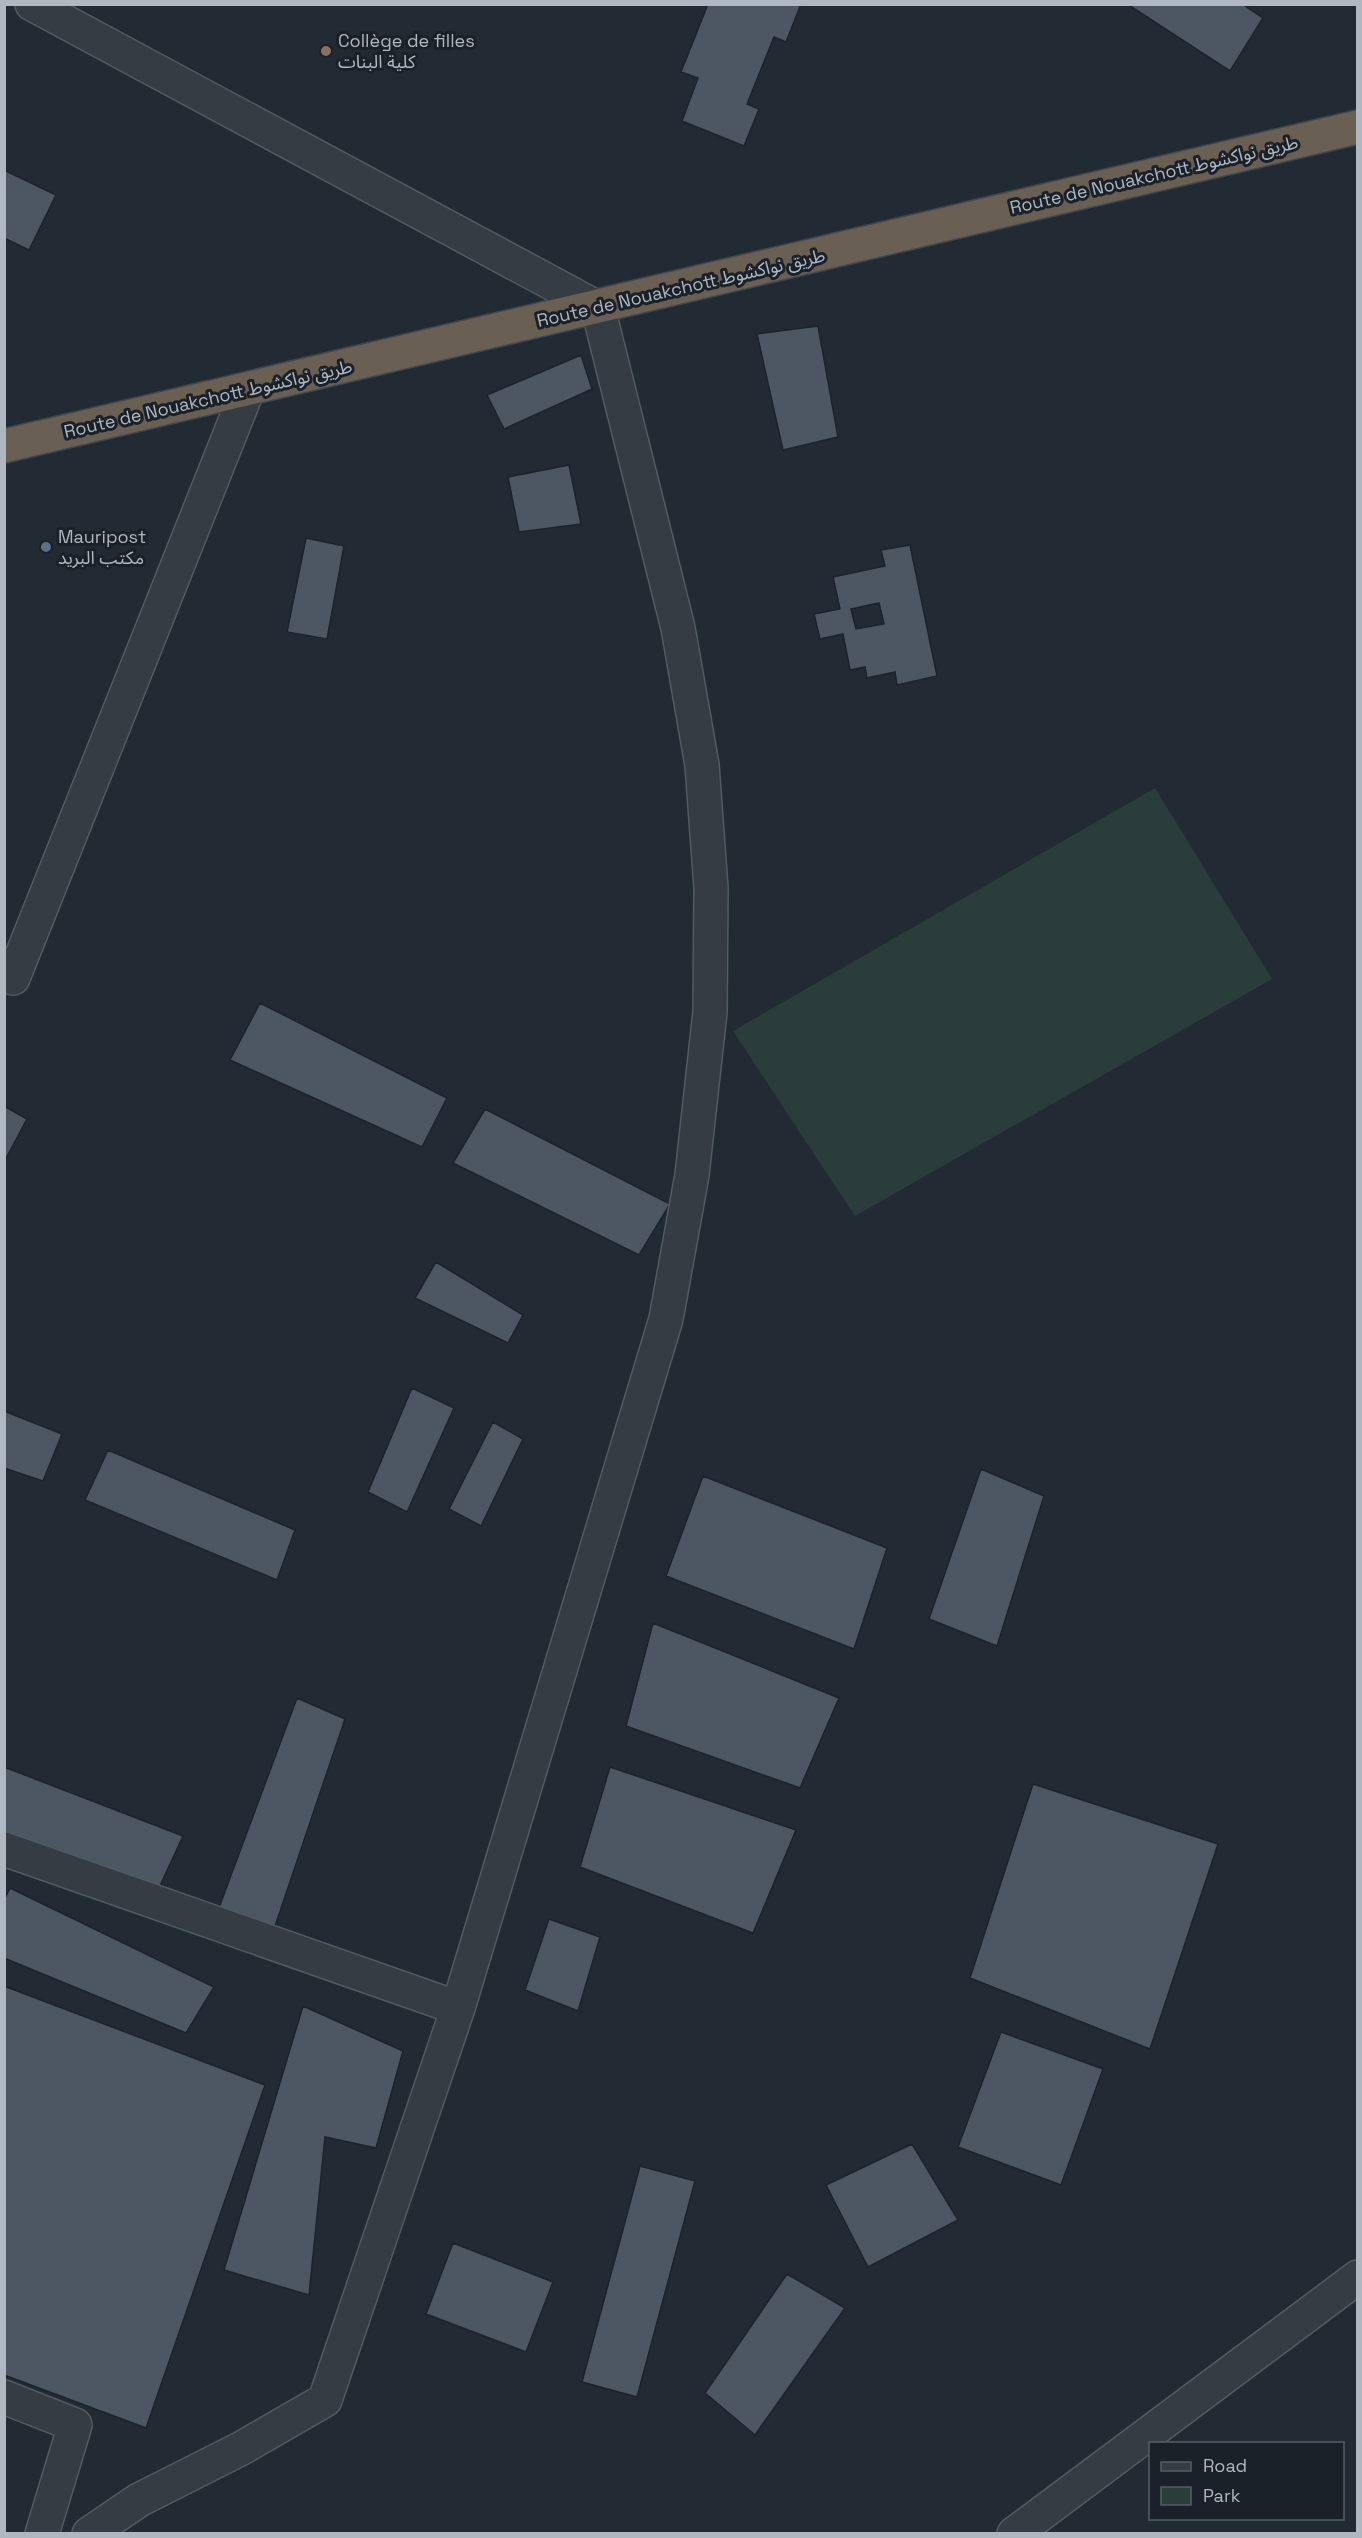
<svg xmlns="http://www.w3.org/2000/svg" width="1362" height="2538" font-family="'Space Grotesk','Noto Sans Arabic',sans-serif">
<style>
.green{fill:#2b3d3b}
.building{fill:#4d5762;stroke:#1c232b;stroke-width:1.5;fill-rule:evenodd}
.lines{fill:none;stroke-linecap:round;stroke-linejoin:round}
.minor-casing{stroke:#525a62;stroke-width:36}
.highway-casing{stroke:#3f474f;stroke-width:36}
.minor{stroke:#353c44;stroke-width:33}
.highway{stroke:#695f53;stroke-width:33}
.education-dot{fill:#8d6e63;stroke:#1a2129;stroke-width:2}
.service-dot{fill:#5c6f8a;stroke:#1a2129;stroke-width:2}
.labels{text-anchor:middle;stroke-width:6;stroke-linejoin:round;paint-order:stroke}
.poi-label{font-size:18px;fill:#afb7c1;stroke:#1a2129;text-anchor:start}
.street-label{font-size:18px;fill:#afb7c1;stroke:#1a2129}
</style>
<rect width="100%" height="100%" fill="#222b33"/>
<path class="green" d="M1155,788L1272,979L855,1216L733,1031Z"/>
<path class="building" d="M708,4H801L786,42L774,37L747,104L759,109L744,146L682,121L698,78L681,72Z
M1127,4H1242L1263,18L1230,71Z
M4,170L56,195L29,250L4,238Z
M818,326L838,437L783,450L757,334Z
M581,355L592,389L504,429L487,395Z
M569,465L581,524L519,532L508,477Z
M306,538L344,546L327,639L287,632Z
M910,545L937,676L897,685L895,672L867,678L865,667L850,670L843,634L820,639L814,614L840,609L833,577L885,566L881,550ZM879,603L884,624L856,629L851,609Z
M260,1003L447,1098L422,1147L230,1060Z
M4,1106L27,1119L4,1162Z
M485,1109L670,1204L639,1255L453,1163Z
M436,1262L523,1315L508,1343L415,1298Z
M412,1388L454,1408L407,1512L368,1492Z
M4,1411L62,1434L43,1481L4,1468Z
M493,1422L523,1439L481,1526L449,1509Z
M108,1450L295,1530L277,1580L85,1500Z
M981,1469L1044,1496L997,1646L929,1619Z
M703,1476L887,1548L854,1649L666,1576Z
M653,1623L839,1698L800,1788L626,1726Z
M297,1698L345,1719L271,1938L217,1913Z
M4,1767L183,1836L158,1890L4,1833Z
M610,1767L796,1830L753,1933L580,1867Z
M1033,1784L1218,1844L1150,2049L970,1978Z
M10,1888L214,1987L186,2033L4,1958V1900Z
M549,1919L600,1937L578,2011L525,1990Z
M4,1986L265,2085L146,2428L4,2375Z
M303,2006L403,2051L376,2148L325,2137L309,2295L224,2270Z
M1001,2032L1103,2069L1061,2185L958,2147Z
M912,2144L958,2220L868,2267L826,2185Z
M640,2166L695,2181L637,2397L582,2382Z
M453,2243L553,2282L526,2352L426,2314Z
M787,2274L845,2308L755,2435L705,2393Z"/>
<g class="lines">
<defs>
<path id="minor" d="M32,4L598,308L678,628L702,765L711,888L710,1012L692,1175L666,1319L458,2008L325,2400L242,2448L139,2500L89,2534
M4,975L13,978L248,389
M4,1849L458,2008
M4,2397L75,2425L42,2534
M1014,2534L1358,2277"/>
<path id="highway" d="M4,446L1358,127"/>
</defs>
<use href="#minor" class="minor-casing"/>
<use href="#highway" class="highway-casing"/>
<use href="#minor" class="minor"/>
<use href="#highway" class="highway"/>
</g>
<circle class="education-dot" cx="326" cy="51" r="6"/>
<circle class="service-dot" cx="46" cy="547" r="6"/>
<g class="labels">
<g class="poi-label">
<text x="338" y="47">Collège de filles<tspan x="338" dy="21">كلية البنات</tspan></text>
<text x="58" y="543">Mauripost<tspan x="58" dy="21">مكتب البريد</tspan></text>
</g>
<g class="street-label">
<text transform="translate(1154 175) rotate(-13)" y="6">Route de Nouakchott طريق نواكشوط</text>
<text transform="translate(681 288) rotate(-13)" y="6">Route de Nouakchott طريق نواكشوط</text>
<text transform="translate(208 399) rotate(-13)" y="6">Route de Nouakchott طريق نواكشوط</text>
</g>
</g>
<rect width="1362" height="2538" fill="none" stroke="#afb7c1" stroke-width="12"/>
<rect x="1149" y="2442" width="195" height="78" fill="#1a2129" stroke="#565d66" stroke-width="1.5"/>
<rect x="1161" y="2462" width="30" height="9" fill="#353c44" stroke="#565d66" stroke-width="1.5"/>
<text x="1203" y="2472" font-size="18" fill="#afb7c1">Road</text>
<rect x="1161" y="2487" width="30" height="18" fill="#2b3d3b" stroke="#565d66" stroke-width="1.5"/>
<text x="1203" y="2502" font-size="18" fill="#afb7c1">Park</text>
</svg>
